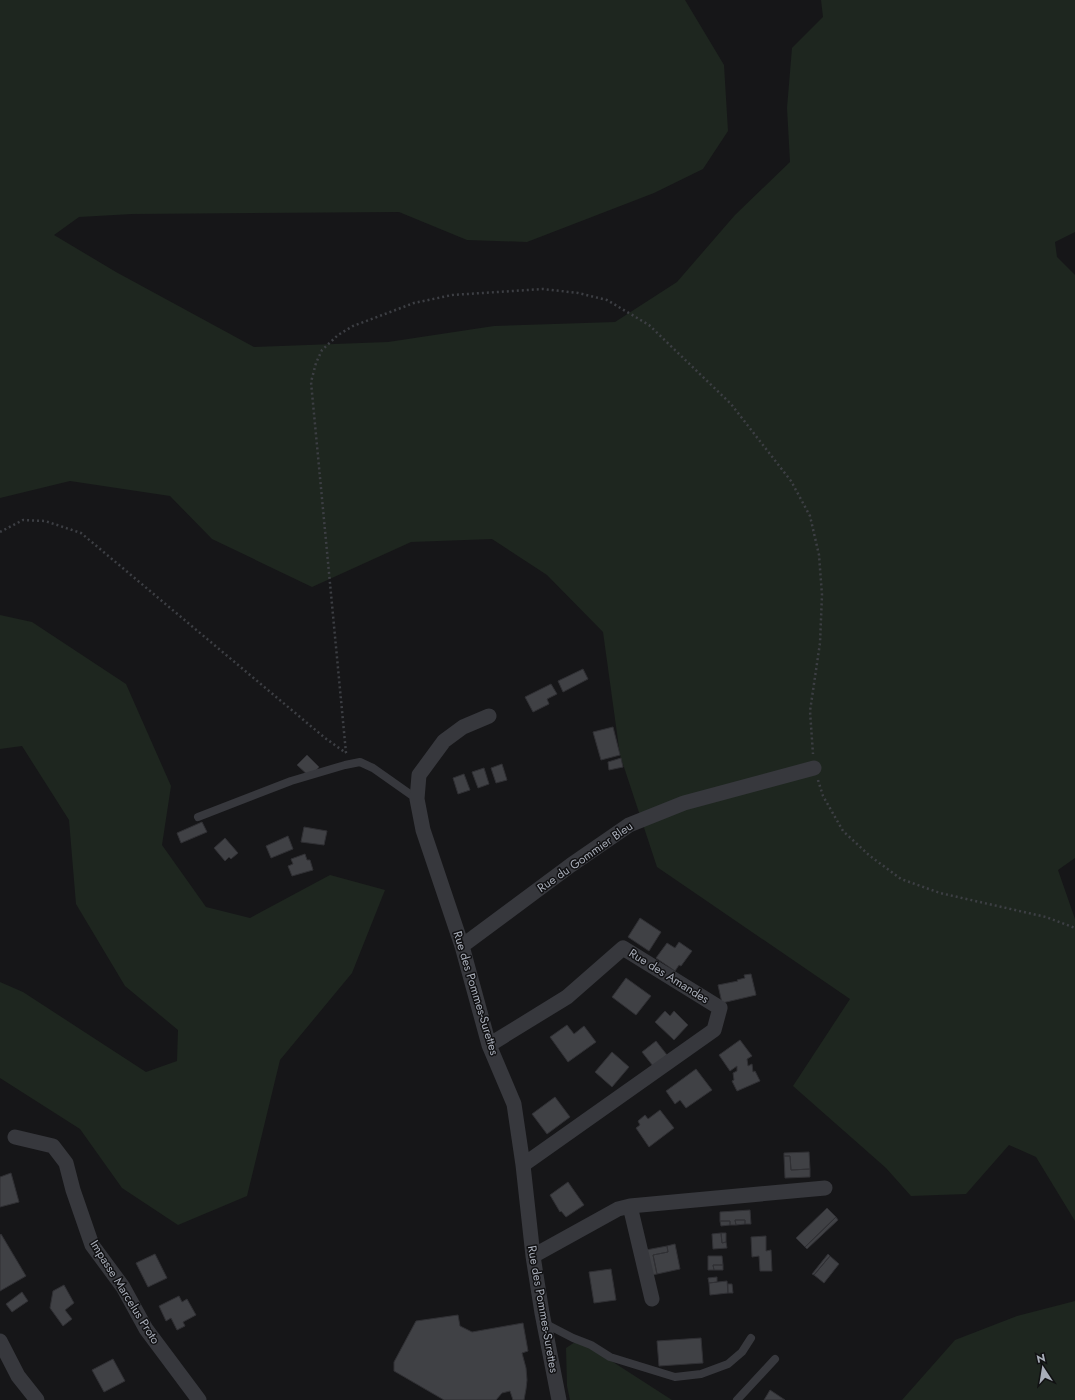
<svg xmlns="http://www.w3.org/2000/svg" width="1075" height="1400" font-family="Jost,sans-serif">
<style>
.green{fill:#1e261f}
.building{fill:#404145;stroke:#303034}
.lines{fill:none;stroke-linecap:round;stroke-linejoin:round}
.path{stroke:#3d3f44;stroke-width:2.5;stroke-dasharray:2 3;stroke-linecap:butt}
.lane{stroke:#37383d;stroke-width:8}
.street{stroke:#37383d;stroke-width:15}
.labels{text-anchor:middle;stroke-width:3;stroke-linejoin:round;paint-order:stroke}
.street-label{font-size:12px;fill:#a8adb8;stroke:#111113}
</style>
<rect width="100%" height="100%" fill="#161618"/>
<path class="green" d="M0,0H685L724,65L728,131L703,169L654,193L527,242L467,240L399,212L132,214L79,217L54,235L116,272L254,347L388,342L494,326L615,322L677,282L735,215L790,162L787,108L792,48L823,17L821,0H1075V232L1055,242L1057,257L1075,275V858L1058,870L1075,919V1221L1036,1157L1009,1145L966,1194L911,1196L886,1168L793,1086L850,999L657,867L620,755L603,632L547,575L492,539L411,542L312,587L212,539L170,496L70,481L0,498Z
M0,615L32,622L126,684L171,786L162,845L206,907L250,918L330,875L385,890L352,973L280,1060L247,1196L178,1225L122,1188L80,1129L0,1078V982L23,992L146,1072L177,1061L178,1030L125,986L76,904L69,820L22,746L0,749Z
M1075,1301V1400H902L955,1340L1017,1316Z
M575,1342H582L672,1400H570L567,1386L566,1348Z"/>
<path class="building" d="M583,669L588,679L563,692L558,681Z
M551,684L557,694L547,699L549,704L533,712L525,697Z
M613,727L620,755L601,760L593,732Z
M307,755L319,767L310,777L297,765Z
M621,758L623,767L609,770L608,762Z
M502,764L507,780L496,783L491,768Z
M484,768L489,784L478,788L472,772Z
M464,774L470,790L458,794L453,778Z
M202,822L207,832L181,843L177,833Z
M304,827L327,831L324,845L301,842Z
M288,836L293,849L271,858L266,846Z
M225,838L238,853L231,859L229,857L225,861L214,848Z
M305,854L307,860H310L313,870L292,876L288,866L293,864L291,859Z
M640,918L661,932L649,951L628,937Z
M679,942L692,951L681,966L679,965L675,971L656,958L667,943L675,948Z
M751,974L756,995L722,1003L718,985L738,981L737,980L745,978L744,975Z
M626,978L651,996L636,1015L612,997Z
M665,1011L670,1016L674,1011L688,1025L674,1040L655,1022Z
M567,1025L574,1034L584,1026L596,1042L568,1062L550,1037Z
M740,1040L752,1056L747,1059L748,1066L752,1064L753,1072L755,1071L760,1081L737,1091L732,1081L734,1080L733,1073L737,1071V1066L730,1071L719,1055Z
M656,1041L667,1055L653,1066L642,1052Z
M612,1052L629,1067L612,1087L595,1072Z
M696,1069L712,1090L686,1108L680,1100L675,1104L666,1091Z
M555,1097L570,1117L547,1134L532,1114Z
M660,1110L674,1128L649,1147L636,1128L640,1125L638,1121L645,1115L648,1119Z
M809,1152L810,1169L791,1170L790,1156H784V1153Z
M784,1156H790L791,1170L810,1169V1177L785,1178Z
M11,1173L19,1202L0,1207V1177Z
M568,1182L584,1205L566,1217L561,1211L560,1212L550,1195Z
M827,1208L836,1217L805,1247L796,1238Z
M750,1210L751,1224H745V1220H735L736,1225H730V1221H720V1212Z
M836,1217L838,1220L807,1249L805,1247Z
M735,1220H745V1224L736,1225Z
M720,1221H730V1225L721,1226Z
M721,1233H726V1242L722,1243Z
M721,1233L722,1243L726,1242L727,1248L713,1249L712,1234Z
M1,1234L26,1276L0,1291V1235Z
M766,1236V1251L771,1250L772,1271H760L759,1256L752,1257L751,1237Z
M675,1244L680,1269L657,1274L653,1255L668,1252L667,1246Z
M667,1246L668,1252L653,1255L657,1274L651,1275L646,1250Z
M155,1254L167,1278L148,1287L136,1263Z
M828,1254L830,1256L814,1275L812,1274Z
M708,1256H722L723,1265H713L714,1270H708Z
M830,1256L839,1264L824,1283L814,1275Z
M713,1265H723V1270H714Z
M611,1269L616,1300L594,1303L589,1272Z
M717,1277V1282L709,1283L708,1278Z
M727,1281L728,1293L710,1295L709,1283Z
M728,1284H732L733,1293H728Z
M64,1285L74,1303L65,1310L72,1319L63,1326L50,1308L53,1291Z
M22,1292L28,1301L12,1312L6,1304Z
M179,1296L182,1302L187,1299L196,1315L183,1322L185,1326L177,1330L171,1318L166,1321L159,1306Z
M458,1315L460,1326L472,1332L523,1323L528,1351L522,1353L526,1368L527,1380L526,1389L524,1400H513L510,1391L502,1393L496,1400H444L394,1371V1362L416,1321Z
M701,1338L703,1363L659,1366L657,1341Z
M113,1359L125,1381L104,1392L92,1370Z
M770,1390L785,1400H764Z"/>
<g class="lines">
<path class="path" d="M0,532L23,520L45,521L81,533L325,738L346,753
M346,753L311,382L316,363L322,350L338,335L353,326L414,303L452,295L543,289L578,293L607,300L649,325L731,404L791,481L810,516L819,555L822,595L820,643L810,711L813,754
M818,780L823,796L843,831L870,856L901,879L940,893L1046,917L1075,928"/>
<path class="lane" d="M198,817L291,781L345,765L360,762L373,768L417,799
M544,1323L573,1338L591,1345L610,1357L675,1377L701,1374L728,1364L742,1352L751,1338
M737,1400L775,1359"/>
<path class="street" d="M489,716L463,727L444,741L419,775L417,799L423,830L462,946L489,1045L514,1104L523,1165L533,1256L542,1313L559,1400
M462,946L571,865L629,825L684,803L814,768
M489,1045L567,997L623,948L720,1008L714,1030L523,1165
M15,1137L53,1146L66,1163L73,1190L92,1245L123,1287L146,1329L199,1400
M630,1206L652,1299
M533,1256L618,1209L630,1206L825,1188
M0,1341L18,1376L37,1400"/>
</g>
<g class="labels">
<g class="street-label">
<text transform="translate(585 857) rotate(-35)" y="4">Rue du Gommier Bleu</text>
<text transform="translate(669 976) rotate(32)" y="4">Rue des Amandes</text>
<text transform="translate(476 993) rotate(73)" y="4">Rue des Pommes-Surettes</text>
<text transform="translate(125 1292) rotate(58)" y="4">Impasse Marcelus Proto</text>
<text transform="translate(543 1309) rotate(80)" y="4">Rue des Pommes-Surettes</text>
</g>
</g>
<g transform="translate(1043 1368) rotate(348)" stroke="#111113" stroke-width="3" paint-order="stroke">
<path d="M0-3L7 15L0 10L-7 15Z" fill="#a8adb8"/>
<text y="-6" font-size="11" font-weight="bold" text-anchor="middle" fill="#a8adb8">N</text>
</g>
</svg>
